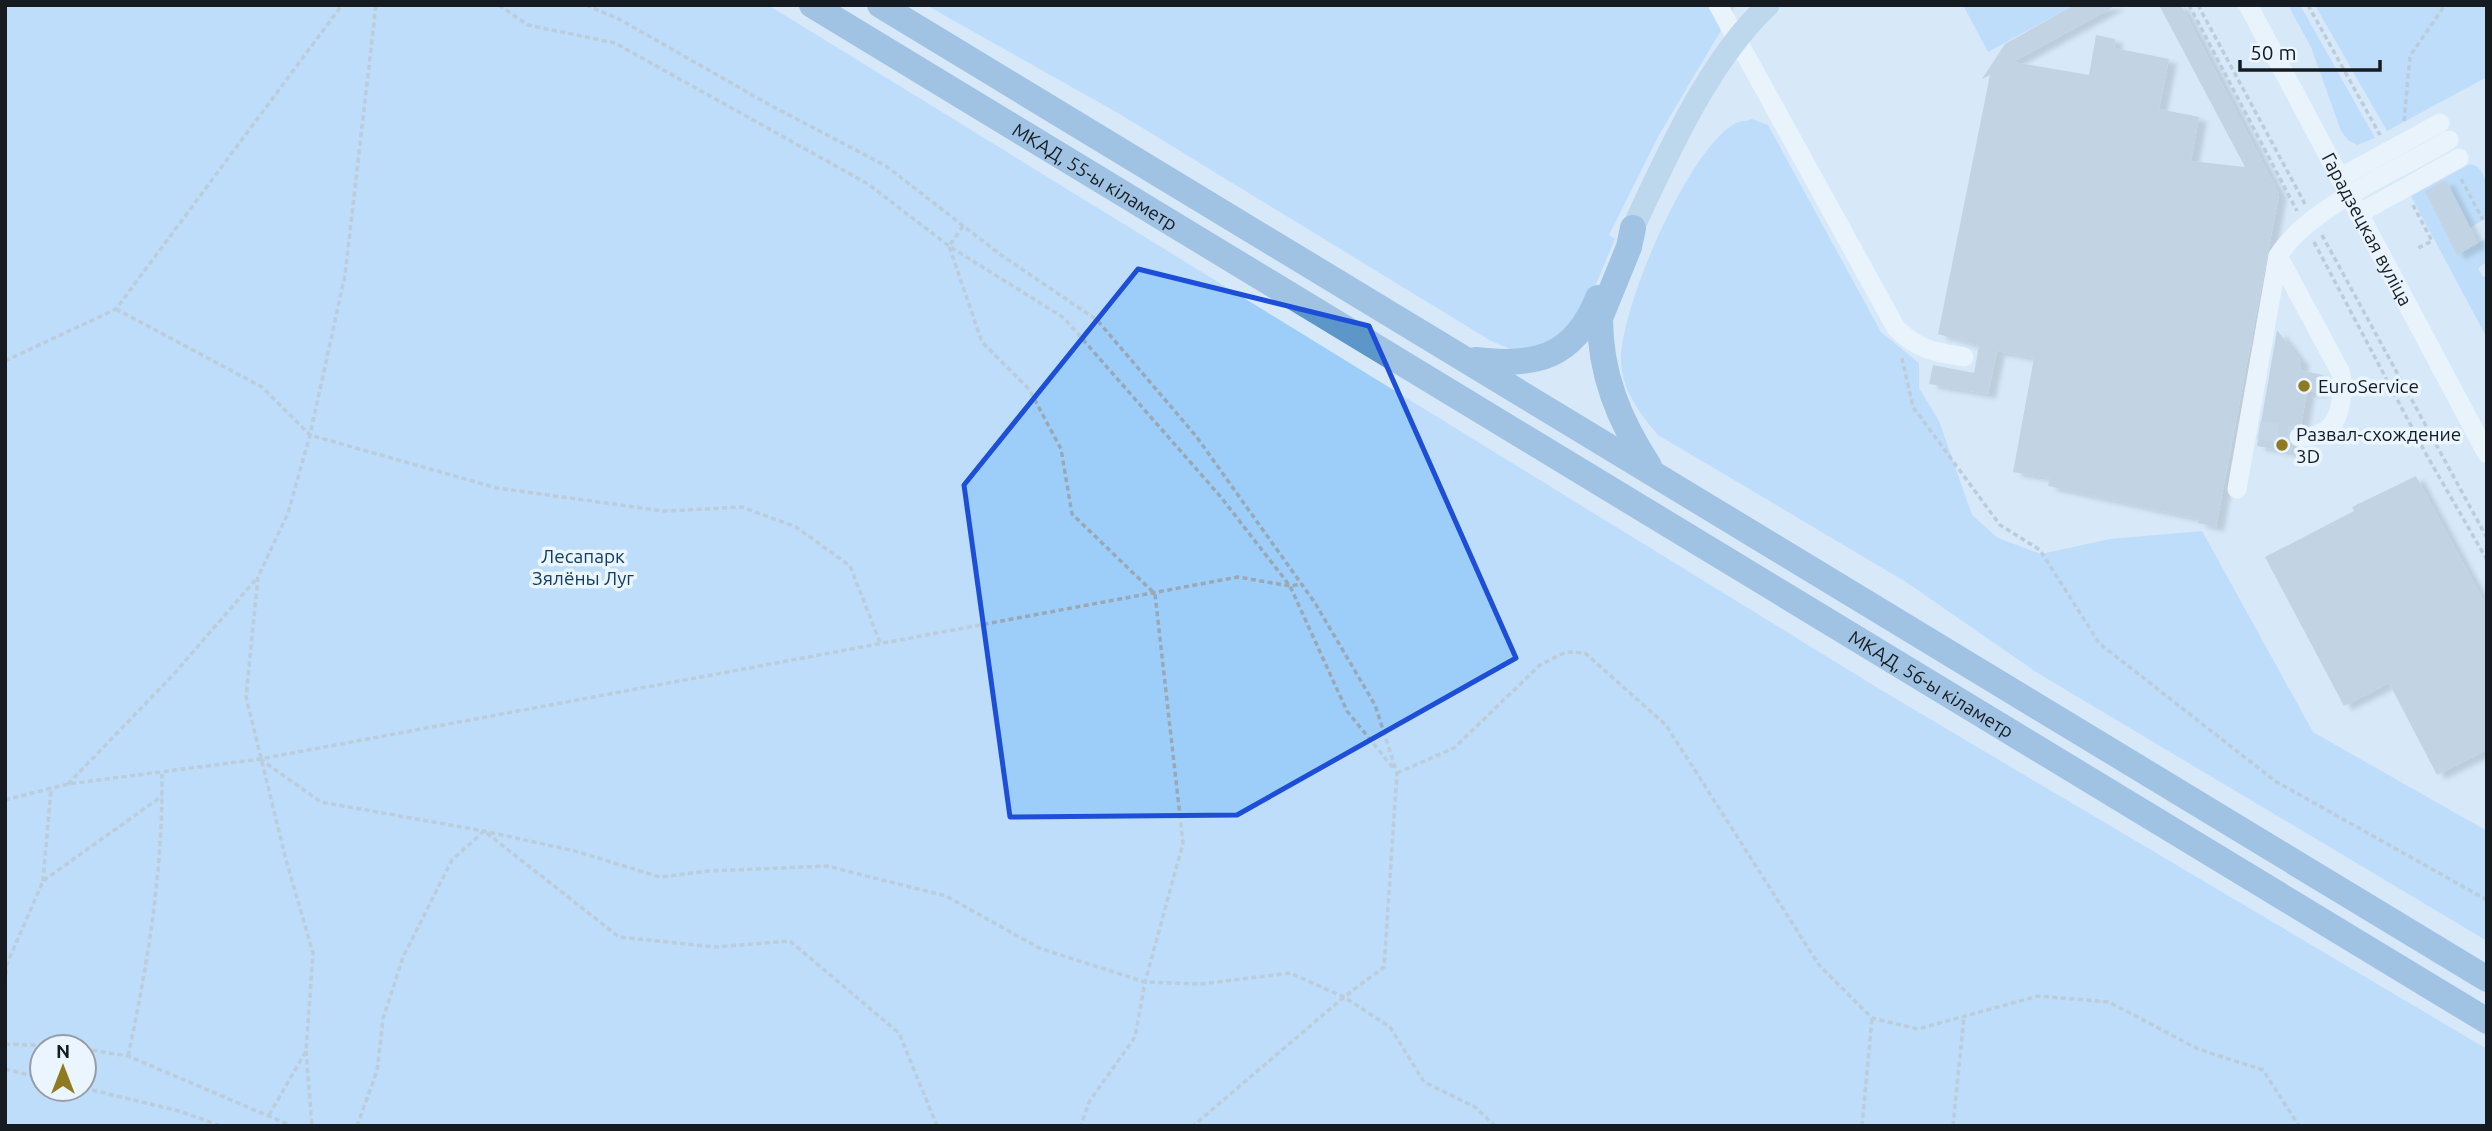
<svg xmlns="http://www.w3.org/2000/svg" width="2492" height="1131" font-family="Ubuntu,sans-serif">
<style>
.green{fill:#9dcefa;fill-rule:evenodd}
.building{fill:#a9baca;filter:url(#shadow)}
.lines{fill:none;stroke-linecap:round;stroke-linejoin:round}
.minor-tunnel{stroke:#b0c0ce;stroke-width:19;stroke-dasharray:19 10;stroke-linecap:butt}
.path{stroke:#9aa8b5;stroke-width:3.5;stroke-dasharray:5 3.5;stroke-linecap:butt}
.minor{stroke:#fff;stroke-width:19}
.major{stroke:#9ec0de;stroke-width:23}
.highway{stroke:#5d96c8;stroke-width:26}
.marked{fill:none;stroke:#1d4ed8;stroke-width:5;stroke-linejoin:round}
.poi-dot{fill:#8e7a20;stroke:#eaf5ff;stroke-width:2.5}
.labels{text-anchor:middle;stroke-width:7;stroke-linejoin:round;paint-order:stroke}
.street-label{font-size:19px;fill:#151b21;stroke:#eaf5ff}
.poi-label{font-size:19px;fill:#151b21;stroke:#eaf5ff;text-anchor:start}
.park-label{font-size:19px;fill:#113f63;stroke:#eaf5ff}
</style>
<defs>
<filter id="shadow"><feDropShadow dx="8" dy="4.5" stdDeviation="2" flood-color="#0004"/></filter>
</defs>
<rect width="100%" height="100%" fill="#d7e9f9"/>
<path class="green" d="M5,5H768L1881,690L2487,1049V1126H5ZM42,1047H84V1089H42Z
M926,5H1736L1659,135L1609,235L1615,239L1577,329L1547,347L1518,352L1491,341L1118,113Z
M1963,5H2074L1988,52Z
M2288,5H2300L2375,138L2357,145L2348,140L2341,131L2311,47Z
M2315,5H2487V77L2387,131Z
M1752,119L1768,125L1881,332L1919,363V388L1939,421L1972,515L1998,538L2041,554L2110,539L2202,531L2313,732L2487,831V941L2036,672L1906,582L1658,435C1639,412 1622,391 1621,360C1620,308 1689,147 1736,123C1741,121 1747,121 1752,119Z
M2470,164C2491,168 2487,201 2487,217L2470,228L2478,243L2487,238V262L2478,268L2483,277L2487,276V338L2411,196Z"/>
<path class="building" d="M2074,5H2117L2013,62L2089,75L2096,35L2115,39L2114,48L2169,59L2159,109L2199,117L2191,161L2245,167L2159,5H2181L2279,194L2216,527L2198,523L2199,519L2048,486L2050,478L2013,472L2034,358L1997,351L1988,394L1929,384L1933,365L1974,373L1979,346L1938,334L1990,75L1982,79L2005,44Z
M2446,180L2478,243L2457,255L2425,191Z
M2277,330L2301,361L2300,370L2323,375L2319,393L2307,391L2301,425L2288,432L2289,443L2296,449L2295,453L2257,446Z
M2416,476L2487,607V750L2437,775L2389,683L2344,706L2265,557L2354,511L2352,507Z"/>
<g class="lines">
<path class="minor-tunnel" d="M2259,430L2299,437"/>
<path class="path" d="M499,5L528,25L615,43L868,184L949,246L1064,318L1220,496L1290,586L1347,711L1394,769
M586,5L619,19L768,104L886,166L1001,255L1097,320L1196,436L1315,603L1375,705L1397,773L1384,967L1344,997L1193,1126
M2189,5L2297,211
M2198,5L2305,204
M2308,5L2380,135
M2404,121L2410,56L2445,5
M2461,179L2483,220
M2413,205L2432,241L2416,249
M963,226L949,246L982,342L1029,389L1061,449L1072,514L1155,594L1183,843L1145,982L1135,1037L1089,1102L1081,1126
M2322,235L2487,538
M2314,242L2426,454L2487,560
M116,309L262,387L310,435L497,488L664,511L742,507L796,527L850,566L881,645
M1902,358L1913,407L2000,525L2040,550L2099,643L2275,781L2487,900
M5,361L116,309L342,5
M260,759L321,802L484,831L575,851L660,877L709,871L827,866L946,896L1039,948L1145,982L1201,984L1290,973L1344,997L1390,1027L1424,1082L1475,1107L1495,1126
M1397,773L1454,748L1540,665L1566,652L1585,653L1666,725L1819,965L1872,1018L1918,1029L2038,996L2109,1002L2198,1049L2263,1070L2299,1126
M68,784L173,675L257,578
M5,800L68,784L260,759L1238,577L1290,586L1301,584
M43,881L51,789
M5,983L7,964L43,881L162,796
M5,1044L75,1047
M84,1049L128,1056L292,1126
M306,1051L312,1126
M128,1056C148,963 163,870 162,774
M5,1069L42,1078
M84,1088L179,1111L221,1126
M269,1115L306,1051L313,953L286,860L246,697L258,577L288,513L310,435L345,275L376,5
M357,1126L377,1071L383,1019L403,957L452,860L484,831L619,937L715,947L790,941L899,1033L937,1126
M1862,1126L1872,1018
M1953,1126L1964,1016"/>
<g class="minor">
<path d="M1718,5L1896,328C1918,350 1934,352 1964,357"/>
<path id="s1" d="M2248,5L2487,454"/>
<path d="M2339,178L2440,123"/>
<path d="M2358,214L2459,158"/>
<path d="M2278,256L2341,373C2344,407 2339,438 2299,437"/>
<path d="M2237,489L2278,256C2308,207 2399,170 2449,140"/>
</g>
<path class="major" d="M1633,228C1667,155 1709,60 1768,5"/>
<g class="highway">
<path id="s2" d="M812,5L2487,1021"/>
<path d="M880,5L2487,979"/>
<path d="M1633,228L1629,247L1600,318C1600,374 1619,420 1649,466"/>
<path d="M1475,360C1535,367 1574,358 1598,298"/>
</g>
</g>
<path d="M0 0H2492V1131H0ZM1138,269L1369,326L1516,658L1237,815L1010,817L964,485Z" fill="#d7e9f9" fill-opacity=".55" fill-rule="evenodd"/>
<path class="marked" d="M1138,269L1369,326L1516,658L1237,815L1010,817L964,485Z"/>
<g class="poi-dot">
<circle cx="2304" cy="386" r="7"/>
<circle cx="2282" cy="445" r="7"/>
</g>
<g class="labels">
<g class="street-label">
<text dy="7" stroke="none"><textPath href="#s2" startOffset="331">МКАД, 55-ы кіламетр</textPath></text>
<text dy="7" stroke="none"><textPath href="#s1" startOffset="254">Гарадзецкая вуліца</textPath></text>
<text dy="7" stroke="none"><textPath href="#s2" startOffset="1309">МКАД, 56-ы кіламетр</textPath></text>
</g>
<g class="poi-label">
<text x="2318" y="393">EuroService</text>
<text x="2296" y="441">Развал-схождение<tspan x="2296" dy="22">3D</tspan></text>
</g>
<g class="park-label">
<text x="583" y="563">Лесапарк<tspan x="583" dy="22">Зялёны Луг</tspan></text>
</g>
</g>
<rect width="2492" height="1131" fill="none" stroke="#151b21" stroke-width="14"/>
<g transform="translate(63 1068)"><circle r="33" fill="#eaf5ff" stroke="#959ea6" stroke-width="2"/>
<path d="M0-5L12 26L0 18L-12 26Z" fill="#8e7a20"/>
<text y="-10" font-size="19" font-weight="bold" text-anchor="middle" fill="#151b21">N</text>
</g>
<path d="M2240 60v10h140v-10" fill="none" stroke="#151b21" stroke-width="3.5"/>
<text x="2250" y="60" font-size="21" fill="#151b21" stroke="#eaf5ff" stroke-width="5" paint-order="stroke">50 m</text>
</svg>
